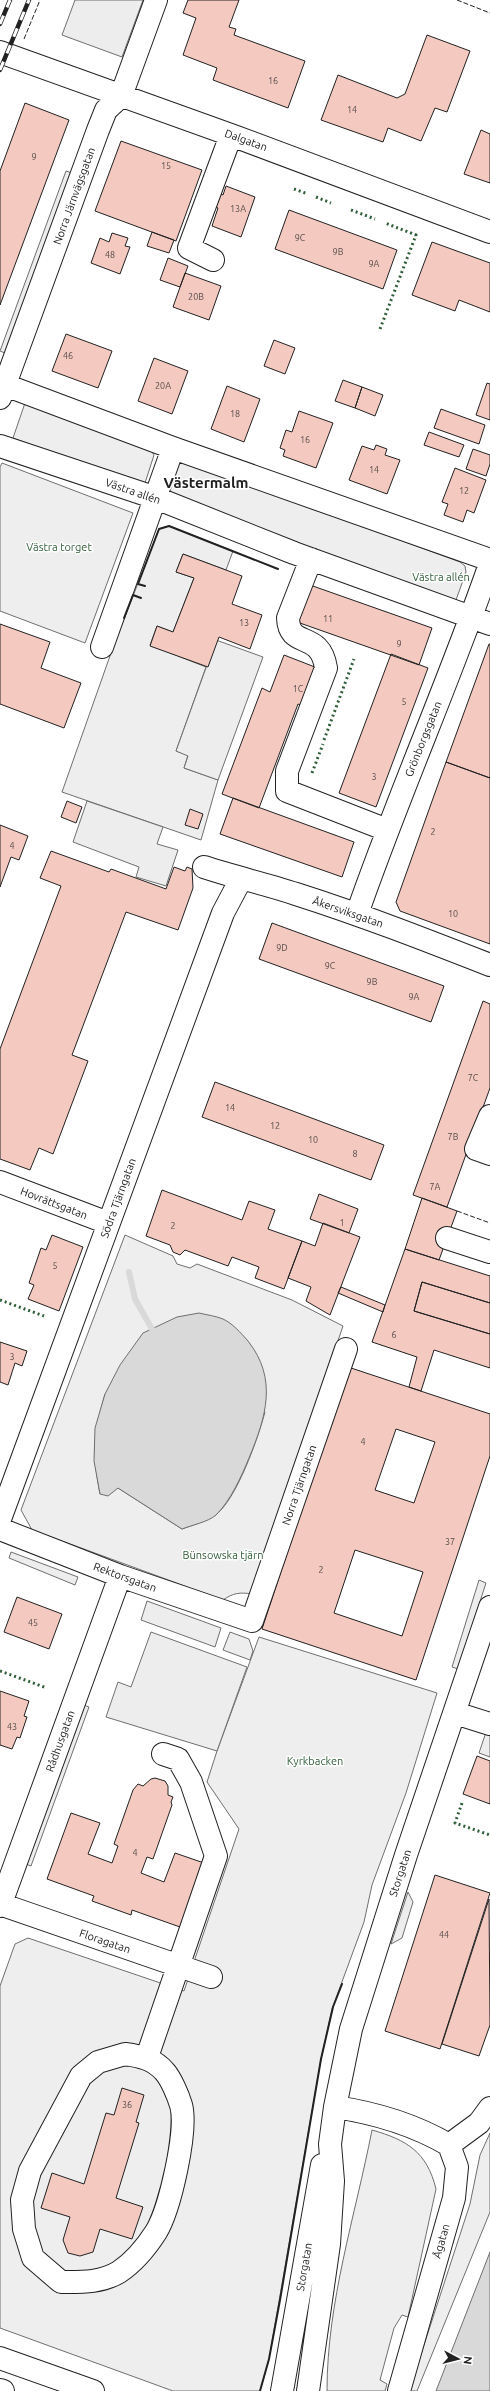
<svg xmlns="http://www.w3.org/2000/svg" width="490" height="2391" font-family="Ubuntu,sans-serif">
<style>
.green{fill:#eee;stroke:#6f6f6f;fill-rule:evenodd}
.parking{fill:#ededed;stroke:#6f6f6f}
.water{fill:#d9d9d9;stroke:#6f6f6f}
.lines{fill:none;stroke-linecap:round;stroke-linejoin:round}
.stream{stroke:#d9d9d9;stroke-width:6}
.building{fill:#f3c9c0;stroke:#222;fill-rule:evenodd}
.minor-casing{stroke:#222;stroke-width:24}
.major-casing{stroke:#222;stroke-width:24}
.minor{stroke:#fff;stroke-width:22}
.major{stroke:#fff;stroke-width:22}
.rail-casing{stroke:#222;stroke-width:4.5}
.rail{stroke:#fff;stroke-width:3;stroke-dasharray:9;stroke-linecap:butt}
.hedge{stroke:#2f5e38;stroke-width:3;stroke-dasharray:2 3;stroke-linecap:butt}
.fence{stroke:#222;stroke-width:1;stroke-dasharray:5 2;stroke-linecap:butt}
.wall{stroke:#222;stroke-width:2}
.labels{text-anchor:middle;stroke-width:3;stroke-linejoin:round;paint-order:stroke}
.number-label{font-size:9px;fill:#564c4a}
.street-label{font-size:11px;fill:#222;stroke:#fff}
.park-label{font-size:11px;fill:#2f5e38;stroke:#fff}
.district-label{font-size:15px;font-weight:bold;fill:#222;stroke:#fff}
</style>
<rect width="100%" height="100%" fill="#fff"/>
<path class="green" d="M25,403L150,449L154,455L145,483L136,485L13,438Z
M185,461L460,562L465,566L466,572L456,600L175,499L169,490L177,465Z
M2,463L133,513L85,643L0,611V467Z
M169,526L233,551L226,570L183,554L176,572L194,578L173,632L157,626L150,645L206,667L176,751L188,755L184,768L218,780L201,840L62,792L111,653L159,529Z
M125,1235L173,1256L177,1264L190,1268L197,1264L292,1300L343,1326L252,1594C240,1592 233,1593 223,1600L32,1530L21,1510ZM105,1394L265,1412C258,1438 236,1502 214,1516C205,1522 192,1525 182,1529L118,1488L100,1494C92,1451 93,1436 105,1394Z
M259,1637L437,1693L406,1793L372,1885L364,1922L332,2009L321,2059L269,2359L260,2391H173L0,2328V1986L15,1944L28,1938L184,1991L239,1829L207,1782L217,1751Z
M372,2130C407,2140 427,2152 436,2189L408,2317L402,2315L394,2328L380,2380L387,2384L385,2391H327C327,2302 355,2217 372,2130Z
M490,2133V2212L417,2391H409L470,2204L480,2155Z"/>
<path class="parking" d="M75,0H143L122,57L62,35Z
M66,171L72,173L5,353L0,351Z
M216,640L263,657L218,780L184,768L188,756L176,751Z
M87,801L163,827L157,844L178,850L166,886L136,877L139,867L73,842Z
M11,1552L78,1577L75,1585L9,1558Z
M479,1580L486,1583L458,1669L452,1667Z
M147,1601L221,1628L215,1647L141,1620Z
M151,1632L247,1667L217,1751L106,1717L118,1682L131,1687Z
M230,1632L249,1639L253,1651L250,1660L223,1650Z
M81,1704L89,1707L31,1866L23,1863Z
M490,1720V1757L479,1753Z
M408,1892L413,1902L402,1938L391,1944Z"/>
<path class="water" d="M199,1313C207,1315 216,1316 223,1319C232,1323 241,1333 248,1341C278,1379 266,1417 249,1458C241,1477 231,1500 216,1515C208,1522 192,1525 182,1529L118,1488L108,1496L100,1494L94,1461L95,1428L105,1394L120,1365L143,1333L177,1317Z
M490,2252V2391H436Z"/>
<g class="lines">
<path class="stream" d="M129,1272L135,1299L152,1329"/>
</g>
<path class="building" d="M188,0H239L229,27L236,29L234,35L305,61L288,108L213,80L217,68L183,55L196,18L183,13Z
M427,35L470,51L447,112L435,108L421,141L388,128L383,142L321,120L338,75L397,98L405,94Z
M25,103L69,120L0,305V171Z
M481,130L490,134V183L464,174Z
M121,141L202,170L176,241L95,211Z
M226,186L255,197L241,237L212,226L218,208L214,206L219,193L223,195Z
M289,210L397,250L383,289L275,249Z
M152,232L174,240L169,253L147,246Z
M112,233L128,238L125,246L130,247L120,274L91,263L100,238L109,242Z
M432,242L490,263V312L459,300L455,311L412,295Z
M168,258L188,266L180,287L160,280Z
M185,273L221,286L209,320L173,307Z
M66,334L112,351L98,388L52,371Z
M274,340L295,348L285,374L264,366Z
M154,358L188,371L172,414L138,401Z
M343,380L362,387L355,408L335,401Z
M487,383L490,384V420L476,415Z
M227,386L260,399L244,442L211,429Z
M362,387L383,395L375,416L355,408Z
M441,409L485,425L479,444L434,428Z
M299,411L333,423L316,468L283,456L285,450L280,448L286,430L292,432Z
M429,432L464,445L459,457L424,445Z
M376,445L387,449L385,455L400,460L387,494L349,480L362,446L374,450Z
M473,449L490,455V464L486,476L466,469Z
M455,468L486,480L474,513L467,510L463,522L444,515L448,504L442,502Z
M183,554L242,576L232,604L262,615L250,649L219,637L208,667L150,646L157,626L173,632L194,578L176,572Z
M310,585L432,628L419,665L297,622Z
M0,624L50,642L41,668L81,683L64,728L0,704Z
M489,644H490V778L446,762Z
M391,654L428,668L376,807L339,793Z
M284,655L320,669L305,707L298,704L259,808L222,794L262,688L270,692Z
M446,762L490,778V944L400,911L396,902Z
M233,798L354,842L342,877L220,834Z
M67,801L82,807L76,823L61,817Z
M190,809L203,814L198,829L185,825Z
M0,825L28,836L19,860L11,857L0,887Z
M51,851L109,872L111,869L166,889L174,867L185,871L187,867L192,869L193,888L178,930L126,912L72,1055L88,1061L53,1154L39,1148L30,1170L0,1159V1049L61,886L40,878Z
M272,923L444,986L431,1022L259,959Z
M483,1001L490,1004V1088L447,1207L413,1195Z
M215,1082L384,1145L371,1180L202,1117Z
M162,1190L242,1220L249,1201L275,1210L268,1229L302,1241L284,1289L255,1278L259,1267L232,1257L228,1266L185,1250L180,1255L173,1252L170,1245L146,1236Z
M319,1194L358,1209L349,1233L310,1219Z
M422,1198L457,1211L439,1260L405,1249Z
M323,1223L360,1237L330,1315L306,1301L311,1287L288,1278L302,1241L315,1246Z
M52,1235L83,1247L59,1311L28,1299L34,1285L29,1283L41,1248L46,1250Z
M405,1249L490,1276V1303L422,1282L414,1311L490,1334V1368L434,1350L421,1391L409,1387L417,1357L372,1342Z
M422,1282L490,1303V1334L414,1311Z
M341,1287L385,1305L383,1312L338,1293Z
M0,1342L27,1351L22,1366L15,1363L8,1385L0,1382Z
M348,1367L490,1414V1456L416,1680L262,1629ZM396,1429L435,1442L414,1503L375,1490ZM355,1550L423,1572L402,1636L334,1613Z
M17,1597L62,1614L49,1649L4,1632Z
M0,1691L29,1701L24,1716L27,1717L20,1738L17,1737L12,1749L0,1745Z
M477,1756L490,1761V1804L463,1794Z
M155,1778L165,1781L168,1786V1795L173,1797L171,1802L172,1805L153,1859L147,1857L141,1873L164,1882L175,1853L204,1863L180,1927L132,1910L131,1915L92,1901L94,1896L47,1879L71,1813L100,1823L88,1854L112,1863L118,1846L114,1844L133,1790L138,1784L143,1786L151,1779Z
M435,1875L490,1893L440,2049L385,2031Z
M489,1899L490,2025L479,2056L442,2044Z
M122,2088L144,2095L136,2122L139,2123L116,2198L143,2207L132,2239L100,2229L93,2252L80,2256L68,2253L63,2240L70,2217L41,2208L52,2173L84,2184L106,2113L114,2115Z"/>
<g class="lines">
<defs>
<path id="minor" d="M0,52L231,135L490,232
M213,260L189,248L231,135
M5,385L173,448L490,560
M0,398L98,130L106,110L121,96L156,0
M0,446L156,498L294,553L490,624
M311,559L288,618C289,650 320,629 326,668L287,771V791L387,830
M102,647L173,448
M204,867C234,877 266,884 296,894C362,915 426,940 490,965
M357,914C398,796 449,682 490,564
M490,1116L476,1149L490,1154
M0,1182L108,1223
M447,1238L490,1252
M0,1519L223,913L241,879
M0,1529L120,1576L252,1621L346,1349
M455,1713L490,1724
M0,1904L211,1977
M0,1906L120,1576
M125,2054C140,2056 154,2059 165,2072C171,2079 178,2095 181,2105C188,2130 170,2209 156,2232C147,2246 134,2262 119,2272C101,2283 81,2282 61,2282L33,2258L24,2229L22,2200L30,2171L81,2076L98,2062Z
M147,2057L216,1856L191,1782L178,1759L163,1754
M335,2107C376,2113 413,2124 449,2145
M449,2145L479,2123L490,2108
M282,2391L322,2165
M308,2391L329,2244L333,2181L330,2144L335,2107L351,2029L406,1855L490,1607
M399,2391L454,2198L457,2167L449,2145"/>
<path id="major" d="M0,2358L93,2391
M0,2390L3,2391"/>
</defs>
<use href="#minor" class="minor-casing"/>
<use href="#major" class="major-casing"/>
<use href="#minor" class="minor"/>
<use href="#major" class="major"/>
<defs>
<path id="rail" d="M0,24L10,0
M0,70L29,0"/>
</defs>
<use href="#rail" class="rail-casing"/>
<use href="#rail" class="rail"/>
<path class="hedge" d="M294,189L308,194
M316,197L331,203
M351,210L375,219
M380,329L416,235L385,223
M324,740L354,659
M312,773L323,744
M0,1300L44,1316
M0,1671L47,1688
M462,1803L455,1823L490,1835"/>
<path class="fence" d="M457,0L490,13
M24,39L40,0
M457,1211L490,1223"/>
<path class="wall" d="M145,586L138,584L159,529L169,526L278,569
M124,618L133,595L141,598
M260,2391L269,2359L280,2300L321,2059L333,2007L342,1984"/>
</g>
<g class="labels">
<g class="number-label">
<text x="273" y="84">16</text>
<text x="352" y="113">14</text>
<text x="34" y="160">9</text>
<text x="166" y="169">15</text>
<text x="238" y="212">13A</text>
<text x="300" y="241">9C</text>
<text x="338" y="255">9B</text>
<text x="110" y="258">48</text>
<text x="374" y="267">9A</text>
<text x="196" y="300">20B</text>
<text x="68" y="359">46</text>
<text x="163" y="389">20A</text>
<text x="235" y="417">18</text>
<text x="305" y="443">16</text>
<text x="374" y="473">14</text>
<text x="464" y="494">12</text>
<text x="328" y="622">11</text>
<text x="244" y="626">13</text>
<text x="399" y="647">9</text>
<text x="298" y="692">1C</text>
<text x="404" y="705">5</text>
<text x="374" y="780">3</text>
<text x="433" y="835">2</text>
<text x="12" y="849">4</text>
<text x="453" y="917">10</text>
<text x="282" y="951">9D</text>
<text x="330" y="969">9C</text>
<text x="372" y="985">9B</text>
<text x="414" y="1000">9A</text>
<text x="473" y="1081">7C</text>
<text x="230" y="1111">14</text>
<text x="275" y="1129">12</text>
<text x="453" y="1140">7B</text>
<text x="313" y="1143">10</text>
<text x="355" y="1157">8</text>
<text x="435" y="1190">7A</text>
<text x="342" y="1226">1</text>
<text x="173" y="1229">2</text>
<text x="55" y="1269">5</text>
<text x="394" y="1338">6</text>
<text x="12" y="1360">3</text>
<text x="363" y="1445">4</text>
<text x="450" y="1545">37</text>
<text x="321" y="1573">2</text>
<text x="33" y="1626">45</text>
<text x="12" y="1730">43</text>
<text x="135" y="1856">4</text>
<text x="444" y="1938">44</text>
<text x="127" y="2108">36</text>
</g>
<g class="street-label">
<text transform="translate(246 140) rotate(20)" y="4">Dalgatan</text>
<text transform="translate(74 196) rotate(-70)" y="4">Norra Järnvägsgatan</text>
<text transform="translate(133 491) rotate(19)" y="4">Västra allén</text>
<text transform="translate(423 739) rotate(-68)" y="4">Grönborgsgatan</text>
<text transform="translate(348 912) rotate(19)" y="4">Åkersviksgatan</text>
<text transform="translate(118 1198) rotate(-70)" y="4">Södra Tjärngatan</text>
<text transform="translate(54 1203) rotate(21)" y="4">Hovrättsgatan</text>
<text transform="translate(299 1485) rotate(-71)" y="4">Norra Tjärngatan</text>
<text transform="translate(125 1577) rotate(20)" y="4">Rektorsgatan</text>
<text transform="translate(60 1741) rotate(-70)" y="4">Rådhusgatan</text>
<text transform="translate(400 1873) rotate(-72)" y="4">Storgatan</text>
<text transform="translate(105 1941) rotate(19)" y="4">Floragatan</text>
<text transform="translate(441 2241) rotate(-74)" y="4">Ågatan</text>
<text transform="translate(304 2267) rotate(-80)" y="4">Storgatan</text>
</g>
<g class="park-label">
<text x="59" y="551">Västra torget</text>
<text x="441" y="581">Västra allén</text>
<text x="223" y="1559">Bünsowska tjärn</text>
<text x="315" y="1765">Kyrkbacken</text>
</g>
<g class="district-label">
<text x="206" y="488">Västermalm</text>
</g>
</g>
<g transform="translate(458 2359) rotate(97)" stroke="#ffffff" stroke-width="3" paint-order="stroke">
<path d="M0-3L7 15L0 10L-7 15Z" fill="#222222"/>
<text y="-6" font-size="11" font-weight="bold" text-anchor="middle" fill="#222222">N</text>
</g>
</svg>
